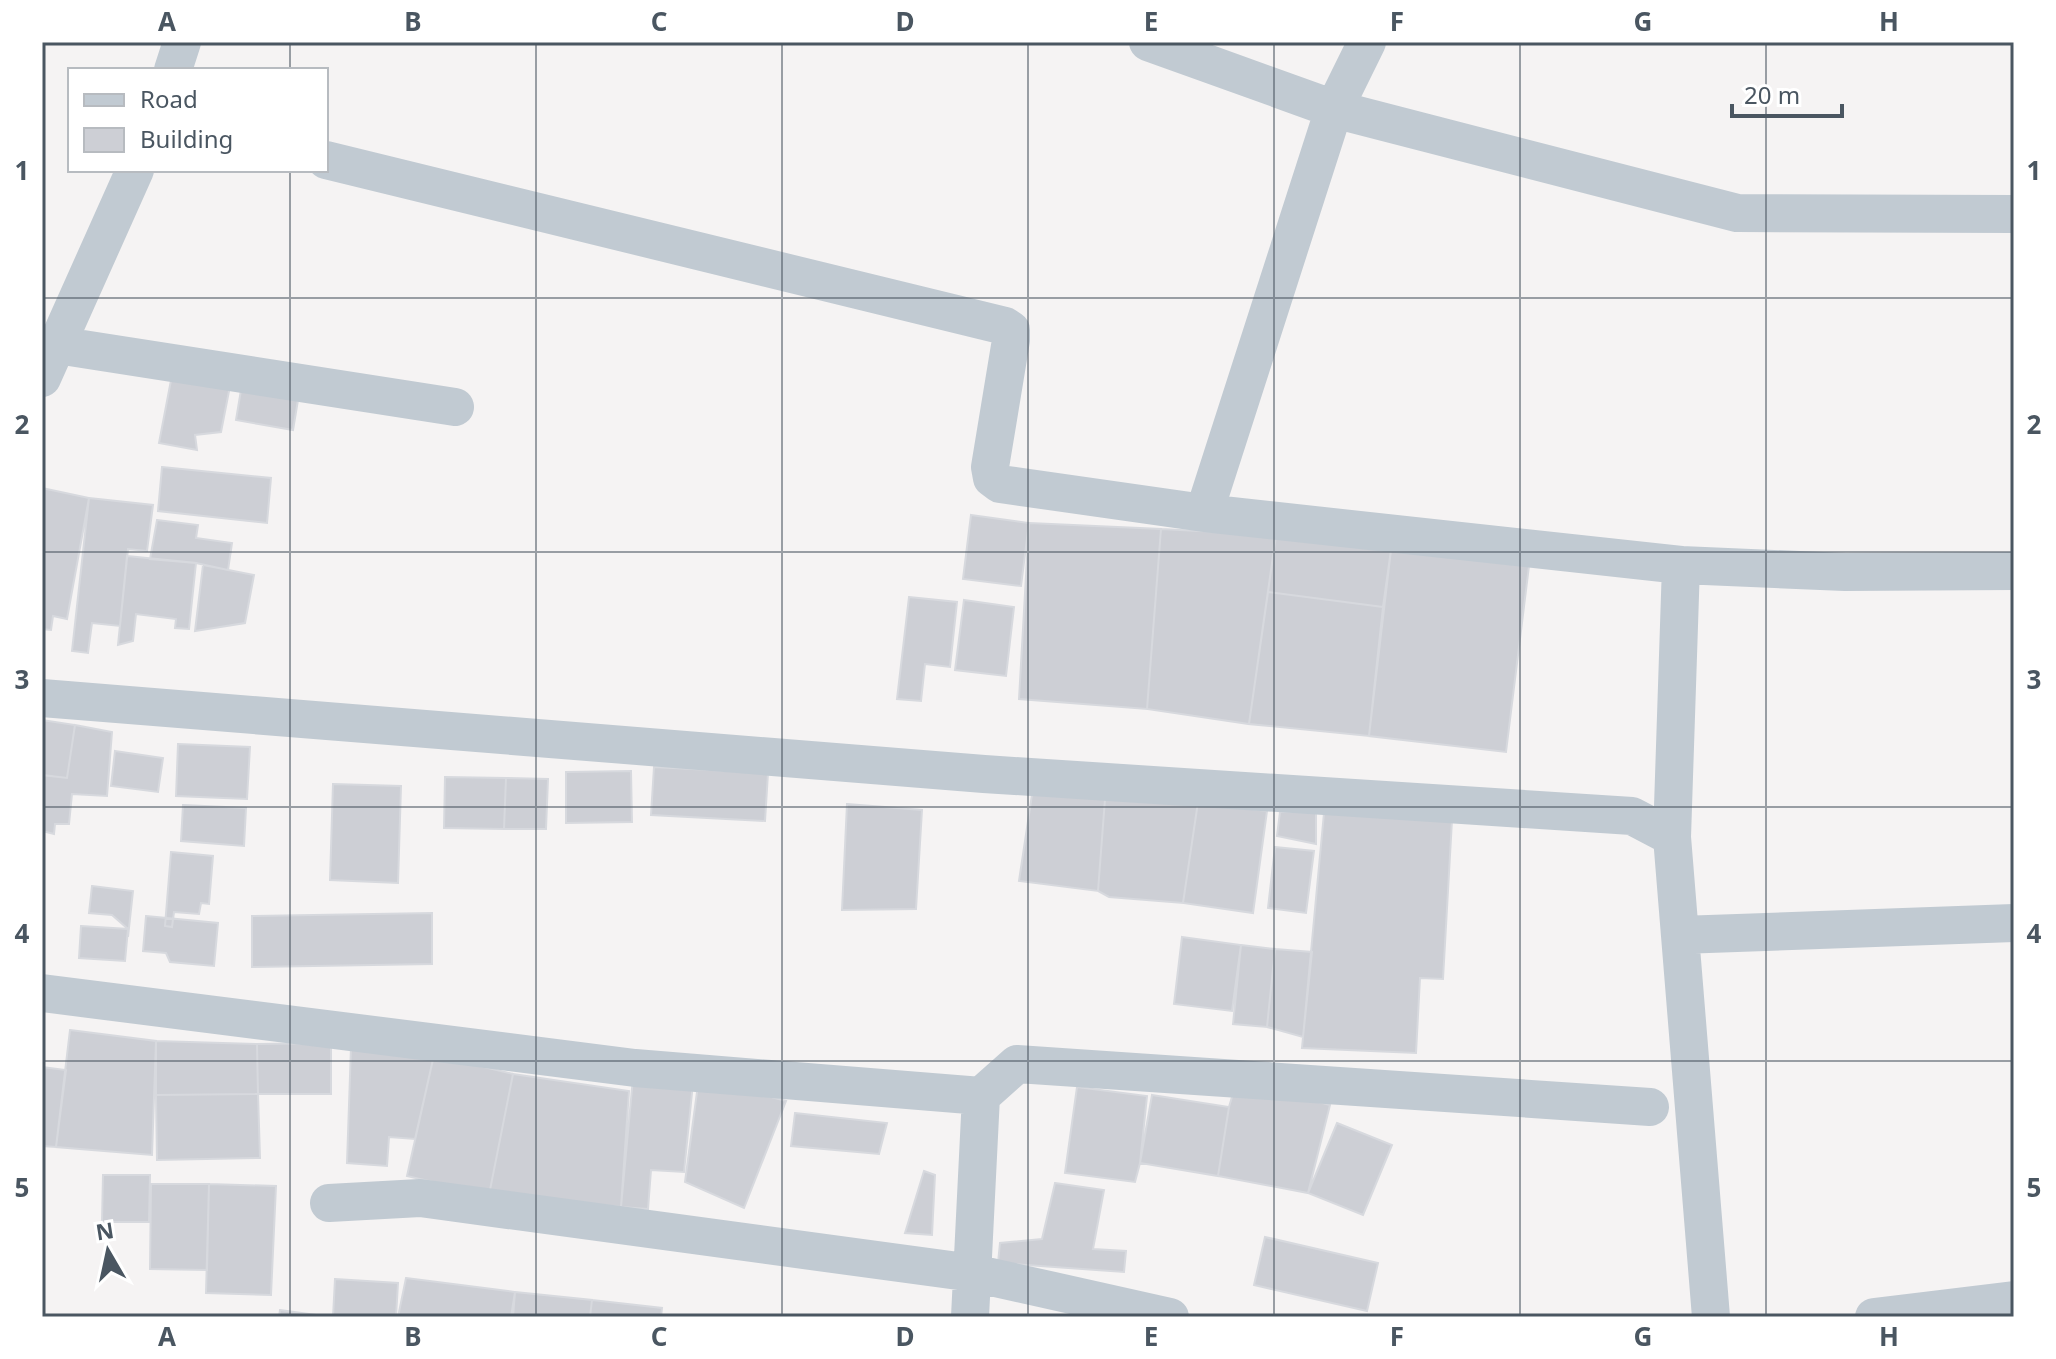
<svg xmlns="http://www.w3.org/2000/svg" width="2056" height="1359" font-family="'Noto Sans',sans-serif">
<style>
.building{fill:#cdcfd5;stroke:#d7d9de;stroke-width:2}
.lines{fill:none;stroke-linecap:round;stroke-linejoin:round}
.minor{stroke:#c1cad2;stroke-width:38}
.grid{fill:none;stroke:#4a5661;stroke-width:2;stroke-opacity:0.55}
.neatline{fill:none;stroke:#4a5661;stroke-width:3}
.grid-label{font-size:26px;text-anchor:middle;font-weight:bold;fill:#4a5661}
</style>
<rect width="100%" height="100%" fill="#f5f3f3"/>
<path class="building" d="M172,375L230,386L221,432L195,435L197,450L159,443Z
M242,384L299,394L293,430L236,420Z
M162,467L271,478L267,523L158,511Z
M42,488L89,498L67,619L53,616L51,630L42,629Z
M89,498L153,505L147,551L128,549L120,626L92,623L88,653L72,651Z
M971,515L1029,523L1021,586L963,579Z
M157,520L198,525L196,538L232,543L228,570L196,563L150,559Z
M1029,523L1161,529L1147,709L1019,699Z
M1161,529L1276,535L1249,724L1147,709Z
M1276,535L1391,550L1383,607L1268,592Z
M1391,550L1529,566L1506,752L1369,736Z
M127,556L196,563L189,629L175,628L176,619L136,614L133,641L118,645Z
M203,565L254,575L245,623L195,631Z
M1268,592L1383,607L1369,736L1249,724Z
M909,597L957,602L950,667L925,664L921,701L897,699Z
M964,600L1014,607L1006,676L955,670Z
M42,720L75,725L67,778L42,775Z
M75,725L112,732L107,796L72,794L69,824H55L54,834L42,831V775L67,778Z
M178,744L250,747L247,799L176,796Z
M115,751L163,758L158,792L111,786Z
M654,767L768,773L765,821L651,815Z
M631,771L632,822L566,823V772Z
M445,777L506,778L504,829L444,828Z
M506,778L548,779L546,829H504Z
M333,784L401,786L398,883L330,880Z
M1033,788L1105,799L1098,891L1019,881Z
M1105,799L1198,802L1183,903L1109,897L1098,891Z
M1198,802L1267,811L1253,913L1183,903Z
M847,804L922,810L916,909L842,910Z
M183,805L246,808L244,846L181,841Z
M1316,811V844L1277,836L1280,812Z
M1324,813L1452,820L1443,979L1420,978L1416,1053L1302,1048Z
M1275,847L1314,851L1306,913L1268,908Z
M171,852L213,856L209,904L201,903L199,914L174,912L172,927L165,926Z
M92,886L133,891L128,937V929L112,915L89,913Z
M432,913V964L252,967V916Z
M146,916L218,923L214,966L170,962L166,953L143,951Z
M81,926L128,929L125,961L79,958Z
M1182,937L1241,945L1232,1011L1174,1004Z
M1241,945L1275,949L1267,1027L1233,1024Z
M1275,949L1312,952L1303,1037L1267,1027Z
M70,1030L156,1041L152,1155L56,1147Z
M156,1041L257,1044L258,1094L156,1095Z
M331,1043V1094H258L257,1044Z
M351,1047L434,1055L415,1139L389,1137L387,1166L347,1163Z
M434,1055L513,1074L489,1195L407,1176Z
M42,1067L66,1070L56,1147L42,1146Z
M513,1074L629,1091L621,1207L489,1195Z
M699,1077L786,1101L744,1208L685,1182Z
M633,1078L693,1083L684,1172L651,1170L648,1209L621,1207Z
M1237,1080L1330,1105L1308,1193L1218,1176L1229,1107Z
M1077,1087L1147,1096L1140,1163L1135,1182L1065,1173Z
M258,1094L260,1158L157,1160L156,1095Z
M1152,1095L1229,1107L1218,1176L1140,1163Z
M795,1113L887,1123L879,1154L791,1146Z
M1337,1123L1392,1145L1363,1215L1308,1193Z
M924,1171L935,1175L932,1235L905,1233Z
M103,1175H150L149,1222H102Z
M1055,1183L1104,1190L1093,1249L1126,1251L1124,1272L998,1263L1000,1243L1042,1239Z
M151,1184H209L207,1270L150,1269Z
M209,1184L276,1186L271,1295L206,1293Z
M1265,1237L1378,1263L1367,1311L1254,1285Z
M406,1278L515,1292L511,1317H398Z
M335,1279L398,1283L396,1317H333Z
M515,1292L592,1300L590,1317H513Z
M592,1300L662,1308L661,1317H590Z
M280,1310L317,1315V1317H279Z"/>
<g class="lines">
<path class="minor" d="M1148,42L1334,109L1737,213L2014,214
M173,70L182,42
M326,160L1005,326L1011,330V340L990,467L992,478L1000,484L1204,513L1681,565
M57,345L455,407
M42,378L135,170
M1204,513L1334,109L1367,42
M42,698L984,774L1632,816L1672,837
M1680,935L2014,923
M42,993L635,1068L981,1096L1017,1064L1650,1107
M329,1203L420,1198L973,1273L1170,1317
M970,1317L981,1096
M1711,1317L1672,837L1681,565L1845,572L2014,571
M1874,1317L2014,1300"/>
</g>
<path class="grid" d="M290,42V70M536,42V1317M782,42V1317M1028,42V1317M1274,42V1317M1520,42V1317M1766,42V1317M290,170V1317M42,298H2014M42,552H2014M42,807H2014M42,1061H2014"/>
<rect width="2056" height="1359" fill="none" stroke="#ffffff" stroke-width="88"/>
<rect x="68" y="68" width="260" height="104" fill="#ffffff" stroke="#b7bbc0" stroke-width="2"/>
<rect x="84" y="94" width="40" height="12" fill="#c1cad2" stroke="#b7bbc0" stroke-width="2"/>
<text x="140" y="108" font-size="24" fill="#4a5661">Road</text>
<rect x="84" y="128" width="40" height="24" fill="#cdcfd5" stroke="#b7bbc0" stroke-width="2"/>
<text x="140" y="148" font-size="24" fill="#4a5661">Building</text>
<g transform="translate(108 1251) rotate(351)" stroke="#ffffff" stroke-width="6" paint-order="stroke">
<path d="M0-6L14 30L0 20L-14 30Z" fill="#4a5661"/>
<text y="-12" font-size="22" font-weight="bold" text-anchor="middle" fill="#4a5661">N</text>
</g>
<path d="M1732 104v12h110v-12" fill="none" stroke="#4a5661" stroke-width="4"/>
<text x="1744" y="104" font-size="24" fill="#4a5661" stroke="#ffffff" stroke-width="6" paint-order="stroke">20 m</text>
<rect x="44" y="44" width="1968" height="1271" class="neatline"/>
<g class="grid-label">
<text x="167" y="31">A</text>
<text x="413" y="31">B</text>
<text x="659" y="31">C</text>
<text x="905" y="31">D</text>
<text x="1151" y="31">E</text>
<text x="1397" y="31">F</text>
<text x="1643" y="31">G</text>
<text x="1889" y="31">H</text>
<text x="22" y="180">1</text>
<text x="2034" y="180">1</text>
<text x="22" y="434">2</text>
<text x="2034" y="434">2</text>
<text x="22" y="689">3</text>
<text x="2034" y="689">3</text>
<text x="22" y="943">4</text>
<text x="2034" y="943">4</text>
<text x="22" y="1197">5</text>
<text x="2034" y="1197">5</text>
<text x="167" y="1346">A</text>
<text x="413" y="1346">B</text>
<text x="659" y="1346">C</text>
<text x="905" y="1346">D</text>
<text x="1151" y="1346">E</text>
<text x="1397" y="1346">F</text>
<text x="1643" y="1346">G</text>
<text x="1889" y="1346">H</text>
</g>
</svg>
